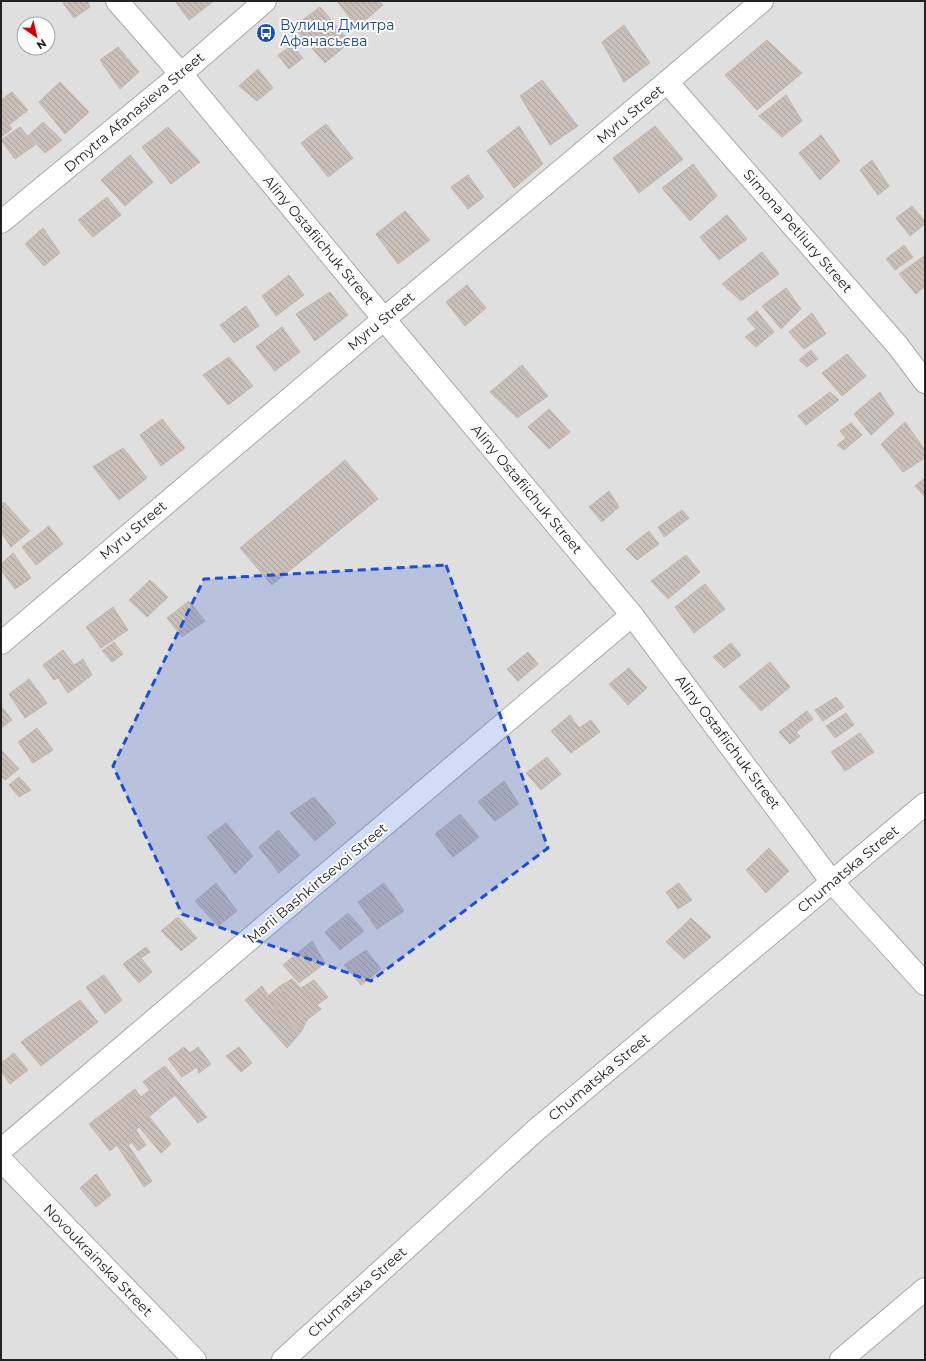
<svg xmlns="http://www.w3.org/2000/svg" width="926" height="1361" font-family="Montserrat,sans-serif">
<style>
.residential{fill:#e0dfdf;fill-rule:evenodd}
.building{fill:url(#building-back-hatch);stroke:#c4b6ab}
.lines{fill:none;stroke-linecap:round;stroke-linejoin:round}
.minor-casing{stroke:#a9a9a9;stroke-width:24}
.minor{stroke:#fff;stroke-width:22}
.marked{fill:#1d4ed8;fill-opacity:0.2;stroke:#1d4ed8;stroke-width:3;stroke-dasharray:8 5;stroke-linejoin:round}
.labels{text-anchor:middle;stroke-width:4;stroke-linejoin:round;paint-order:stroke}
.transit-label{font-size:14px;fill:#164399;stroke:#fff;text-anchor:start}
.street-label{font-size:14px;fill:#222;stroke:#fff}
</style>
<defs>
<pattern id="building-back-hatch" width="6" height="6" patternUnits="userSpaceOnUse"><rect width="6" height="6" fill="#c7bfb8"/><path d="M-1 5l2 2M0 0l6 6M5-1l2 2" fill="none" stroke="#aba49e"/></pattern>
</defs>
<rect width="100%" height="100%" fill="#f2efe9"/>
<path class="residential" d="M1,1H925V1360H1ZM24,24H48V48H24Z"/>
<path class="building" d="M66,1H87L90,7L74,18L63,3Z
M175,1H214L189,20Z
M337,1H379L383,5L357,27Z
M320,7L350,42L325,63L293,27Z
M624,25L650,63L624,82L602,42Z
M767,40L802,73L757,110L725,75Z
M292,45L303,58L289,69L278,55Z
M118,47L139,72L120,89L100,60Z
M258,69L273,88L257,101L239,86Z
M542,80L578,126L550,145L520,96Z
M60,82L89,112L65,134L39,102Z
M12,92L28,110L9,125L12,129L1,137V100Z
M786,95L802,121L782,137L759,116Z
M43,122L62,140L45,153L28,136Z
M326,124L353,158L328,177L301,143Z
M519,126L543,164L514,188L487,151Z
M655,126L683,159L639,193L613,158Z
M20,127L35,145L15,159L1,140Z
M168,127L200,162L171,184L142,147Z
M821,135L840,161L820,180L799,153Z
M130,155L153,182L125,206L101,180Z
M872,160L889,186L878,195L860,170Z
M693,164L717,196L690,221L662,188Z
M468,175L484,197L468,209L451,187Z
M107,197L121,215L93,237L78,220Z
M912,206L925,221V224L910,236L896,218Z
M405,211L430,240L398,264L376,234Z
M727,215L747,239L719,260L700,237Z
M43,228L60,253L44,266L25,244Z
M904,245L913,257L895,270L886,259Z
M762,252L779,274L741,301L722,284Z
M924,256L925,258V286L916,294L899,274Z
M289,275L304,295L276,316L262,296Z
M467,285L486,308L465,326L446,302Z
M786,288L801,309L781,329L762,306Z
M330,292L348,315L315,341L296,314Z
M246,306L259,326L234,343L220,325Z
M757,311L774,332L756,347L745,337L756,329L747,319Z
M812,313L826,334L804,349L789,332Z
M282,327L300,352L275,371L256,347Z
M811,350L818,359L807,367L799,360Z
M847,354L866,376L842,396L822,373Z
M229,357L253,386L228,405L203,375Z
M522,365L548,396L517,418L490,392Z
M830,392L839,400L806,425L798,416Z
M880,392L894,414L871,435L854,414Z
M549,409L570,432L549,449L528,427Z
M162,419L185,448L161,466L140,435Z
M905,422L925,450V458L903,472L881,444Z
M851,423L862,435L844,450L837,445L846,438L840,431Z
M123,448L147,478L119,500L93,467Z
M345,460L378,499L272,585L240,548Z
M925,478V497L915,486Z
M609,491L619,507L602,522L589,507Z
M4,502L30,531L11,547L1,532V504Z
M682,510L689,518L664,537L658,527Z
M49,526L63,544L36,565L22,547Z
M649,531L659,544L637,560L626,549Z
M13,553L31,578L15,589L1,570V564Z
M686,555L700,572L668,599L651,581Z
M150,580L168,597L147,617L129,600Z
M705,584L725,609L694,633L675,607Z
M189,601L205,621L182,637L167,618Z
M113,607L128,630L101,648L86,627Z
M114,642L123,654L112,662L102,651Z
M731,643L741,655L724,668L713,657Z
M63,650L74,665L83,659L92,675L68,693L58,678L54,680L43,665Z
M528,652L538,664L518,681L507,669Z
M770,662L790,687L761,711L739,687Z
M629,668L647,688L628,705L609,684Z
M29,679L47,703L25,718L9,694Z
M836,697L844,707L823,721L815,710Z
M2,707L12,720L1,728V708Z
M807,711L813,719L796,732L800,736L790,744L779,732Z
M846,713L854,725L835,738L826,726Z
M570,715L579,728L591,720L600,732L571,753L551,731Z
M37,728L53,750L33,763L18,742Z
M860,733L874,752L845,771L831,752Z
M2,751L19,769L5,780L1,776V752Z
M547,757L561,774L541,790L526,773Z
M19,777L31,790L19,797L9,785Z
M504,781L519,804L495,821L478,802Z
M314,797L336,823L315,841L290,813Z
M460,814L479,837L453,857L435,834Z
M226,823L253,856L235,874L207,837Z
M278,830L300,855L279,873L259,847Z
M769,848L789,871L766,893L746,870Z
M216,883L237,911L218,926L195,901Z
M384,883L404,911L377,929L358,902Z
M679,883L692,900L678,909L666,892Z
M348,913L364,931L340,950L325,932Z
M178,917L197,938L181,951L161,931Z
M691,918L711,937L684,959L666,942Z
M312,941L325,963L299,983L283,965Z
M146,947L150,952L141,958L152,972L139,983L123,964Z
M366,950L381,969L361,985L344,965Z
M104,975L122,1000L105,1014L86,987Z
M292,979L321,1009L307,1020L289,1005L280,986Z
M314,980L328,997L317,1005L301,988Z
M262,986L280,1014L301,1032L287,1048L245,1000Z
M280,986L289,1005L307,1020L301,1032L280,1014L268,996Z
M80,1000L98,1022L41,1066L21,1042Z
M184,1047L190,1053L198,1047L211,1064L199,1073L197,1067L182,1077L168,1059Z
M239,1047L252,1063L241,1072L226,1056Z
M14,1053L28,1070L10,1084L1,1071V1063Z
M165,1066L207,1117L198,1123L156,1072Z
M156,1072L175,1095L150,1116L130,1093L135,1089L141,1097L150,1090L143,1082Z
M130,1093L171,1144L161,1153L118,1102Z
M118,1102L139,1127L110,1151L89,1124Z
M136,1130L146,1145L138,1151L132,1142L128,1145L152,1181L144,1187L117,1145Z
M96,1174L111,1195L96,1207L80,1188Z"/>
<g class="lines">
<defs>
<path id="minor" d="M117,1L181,74L384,319L632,615L832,882L925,984
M667,82L898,346L925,382
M1,222L181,74L265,1
M1,643L384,319L667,82L762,1
M1,1150L632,615
M1,1160L195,1360
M283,1360L536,1130L925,804
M841,1360L925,1289"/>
</defs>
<use href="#minor" class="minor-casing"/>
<use href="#minor" class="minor"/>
</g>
<path class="marked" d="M446,565L548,848L371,981L182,914L113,766L204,579Z"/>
<defs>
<symbol id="bus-disc" viewBox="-11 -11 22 22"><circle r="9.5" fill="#1a4fb4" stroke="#fff"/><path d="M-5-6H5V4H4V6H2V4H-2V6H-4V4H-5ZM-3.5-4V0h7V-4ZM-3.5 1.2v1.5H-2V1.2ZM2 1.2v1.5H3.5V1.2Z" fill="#fff"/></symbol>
</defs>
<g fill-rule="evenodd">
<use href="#bus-disc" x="255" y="22" width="22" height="22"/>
</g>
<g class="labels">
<g class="transit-label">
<text x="280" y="30">Вулиця Дмитра<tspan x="280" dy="16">Афанасьєва</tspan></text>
</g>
<g class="street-label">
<text transform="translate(134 112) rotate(-40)" y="5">Dmytra Afanasieva Street</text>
<text transform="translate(630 114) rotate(-40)" y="5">Myru Street</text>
<text transform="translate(798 231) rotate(49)" y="5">Simona Petliury Street</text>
<text transform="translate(319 240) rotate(50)" y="5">Aliny Ostafiichuk Street</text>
<text transform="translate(381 321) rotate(-40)" y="5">Myru Street</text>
<text transform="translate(527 489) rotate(50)" y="5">Aliny Ostafiichuk Street</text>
<text transform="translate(133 530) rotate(-40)" y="5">Myru Street</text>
<text transform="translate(728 742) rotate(53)" y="5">Aliny Ostafiichuk Street</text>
<text transform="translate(848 869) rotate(-40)" y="5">Chumatska Street</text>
<text transform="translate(317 883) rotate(-40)" y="5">Marii Bashkirtsevoi Street</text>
<text transform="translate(599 1077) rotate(-40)" y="5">Chumatska Street</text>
<text transform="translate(98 1260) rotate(46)" y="5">Novoukrainska Street</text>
<text transform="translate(357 1292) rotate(-42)" y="5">Chumatska Street</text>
</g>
</g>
<rect width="926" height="1361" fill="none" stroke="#222222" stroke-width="4"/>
<g transform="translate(36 36) rotate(146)"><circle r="19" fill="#ffffff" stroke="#a7a7a7"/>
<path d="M0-3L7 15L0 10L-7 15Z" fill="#d40000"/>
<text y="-6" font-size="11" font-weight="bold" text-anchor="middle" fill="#222222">N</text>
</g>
</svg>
